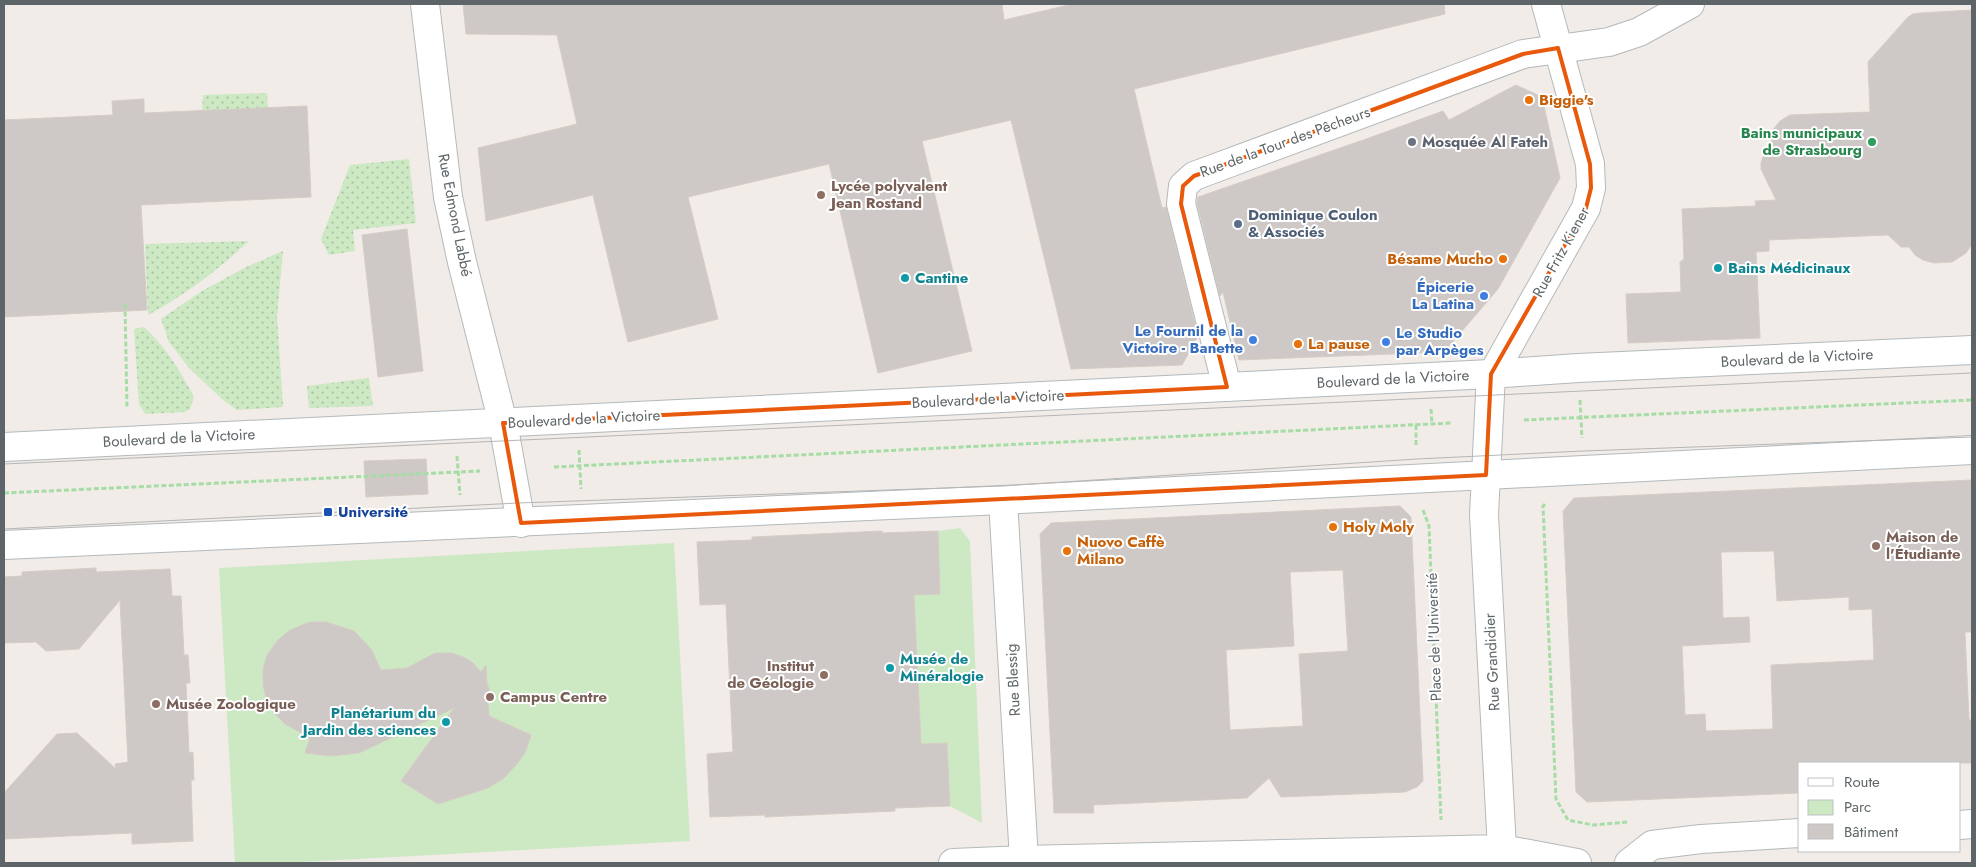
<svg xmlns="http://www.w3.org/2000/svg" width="1976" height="867" font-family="Jost,sans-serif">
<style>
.grass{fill:url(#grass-dots)}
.park{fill:#cde9c3}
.building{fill:#cec9c6;stroke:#d6ccc5;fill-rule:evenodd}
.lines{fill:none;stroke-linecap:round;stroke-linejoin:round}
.street-casing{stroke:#b4b9bc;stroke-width:30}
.secondary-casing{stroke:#b3b9bc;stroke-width:30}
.path{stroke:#a6dca5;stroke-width:3;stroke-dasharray:5 2.5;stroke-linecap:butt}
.street{stroke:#fff;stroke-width:28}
.secondary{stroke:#fff;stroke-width:28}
.tram{stroke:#b5b6b7;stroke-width:1}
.marked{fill:none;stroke:#e8590c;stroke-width:4;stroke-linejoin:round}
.food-dot{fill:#e8710a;stroke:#fff;stroke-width:2}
.worship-dot{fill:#6b7280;stroke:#fff;stroke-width:2}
.leisure-dot{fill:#2e9e5b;stroke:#fff;stroke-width:2}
.education-dot{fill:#8d6e63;stroke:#fff;stroke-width:2}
.service-dot{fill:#5c6f8a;stroke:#fff;stroke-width:2}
.culture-dot{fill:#0f9aa8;stroke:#fff;stroke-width:2}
.shop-dot{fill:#3f7fe0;stroke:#fff;stroke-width:2}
.transit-dot{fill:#1a4fb4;stroke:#fff;stroke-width:2}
.labels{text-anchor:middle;stroke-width:4;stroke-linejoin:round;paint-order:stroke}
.food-label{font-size:15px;font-weight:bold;fill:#c56008;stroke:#fff;text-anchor:start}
.leisure-label{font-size:15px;font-weight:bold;fill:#27864d;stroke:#fff;text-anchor:end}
.street-label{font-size:15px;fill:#5e6568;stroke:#fff}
.worship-label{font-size:15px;font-weight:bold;fill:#5b616d;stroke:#fff;text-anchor:start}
.education-label{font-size:15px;font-weight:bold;fill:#785e54;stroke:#fff;text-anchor:start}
.service-label{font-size:15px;font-weight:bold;fill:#4e5e75;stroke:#fff;text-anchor:start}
.culture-label{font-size:15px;font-weight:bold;fill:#0d838f;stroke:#fff;text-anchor:start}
.shop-label{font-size:15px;font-weight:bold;fill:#366cbe;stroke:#fff;text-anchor:end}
.transit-label{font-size:15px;font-weight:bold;fill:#164399;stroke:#fff;text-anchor:start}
</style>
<defs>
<pattern id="grass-dots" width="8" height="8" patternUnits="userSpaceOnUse" patternTransform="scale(1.25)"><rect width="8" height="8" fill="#cde9c3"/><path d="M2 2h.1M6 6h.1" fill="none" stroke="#aac0a2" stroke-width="1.8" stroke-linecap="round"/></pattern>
</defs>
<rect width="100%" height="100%" fill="#f1ece7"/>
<path class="grass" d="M267,93L268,108L202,111L203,95Z
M409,159L416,223L353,230L355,251L329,255L321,239L350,165Z
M249,241C218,270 185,295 148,315L145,244Z
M283,251L277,316L283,407L237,410L223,400L189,368L169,342L161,319L202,291L244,268Z
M144,327C166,347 180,371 194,397L190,409L185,412L145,414L139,404L134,329Z
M369,378L373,406L309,408L307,386Z"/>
<path class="park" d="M960,528L970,541L982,823L950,806L947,743L921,744L914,595L940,593L938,531Z
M674,543L690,841L283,863H235L219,568Z"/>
<path class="building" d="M463,4H1002L1004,20L1073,4H1444L1445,14L1134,89L1162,208L1166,207L1198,336L1182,365L1071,369L1011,120L922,141L972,351L878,373L829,164L688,197L718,319L628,342L593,195L486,221L478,148L577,124L557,35L466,34Z
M1972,10V244L1966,253L1952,262L1934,263L1923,260L1915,255L1909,247H1901L1888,235L1769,240V251L1756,252L1760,338L1628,343L1626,294L1681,292L1680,262L1684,259L1682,209L1756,206L1755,201L1776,200L1761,169V163L1763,157L1772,149L1771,132L1780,121L1790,115L1870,112L1868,62L1908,17L1913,14L1920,13Z
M1516,85L1542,97L1560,178L1498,289L1444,352L1239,360L1223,292L1220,296L1197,203L1198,197L1369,138L1443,111L1449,120Z
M144,99V113L307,106L311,197L141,205L147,310L4,317V120L113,115L112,101Z
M407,229L423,371L378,377L362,235Z
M426,459L428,494L366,497L364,461Z
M1972,480V632H1965L1969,720H1972V763H1800V793L1587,802L1576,792L1563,511L1574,498ZM1774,551L1777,601L1849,597V610L1872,609L1874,660L1771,665L1773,729L1706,731L1705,714L1685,715L1682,646L1750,642L1749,617L1723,618L1721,552Z
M1400,506L1411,517L1423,781L1417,787L1405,792L1281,797L1269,778L1247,798L1093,805L1094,813H1054L1040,534L1051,523ZM1343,570L1348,651L1299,654L1303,726L1230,730L1226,650L1294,646L1290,572Z
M882,531V533L938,531L940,594L914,595L921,744L947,743L950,806L895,808V811L765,817V815L710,817L707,754L733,752L729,668L726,604L700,605L697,542L752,540V537Z
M96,568V572L170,569L172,596H181L184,655H188L190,683H186L189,753L193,752L194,780H191L193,841L132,844V833L4,839V793L57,734L77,733L116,769L115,764L128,762L120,600L79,649L46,651L36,642L4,643V577L22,576V572Z
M310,622H326L354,631L371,649L381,670L407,668L435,653H452L463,657L472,662L481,672L486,665L487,684L490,691L487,693L489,716L531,735L525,753L516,765L504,778L488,788L438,804L401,781L454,708L359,753L331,756L305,753L310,738L285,724L274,713L267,701L263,685V670L267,655L278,640L290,630Z"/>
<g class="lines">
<defs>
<path id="street" d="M425,4L448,197L462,262L503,423L521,523
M1491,374L1496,368L1586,208L1591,188L1590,164L1546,4
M1227,387L1181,204L1183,186L1194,176L1523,54L1609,42L1639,32L1690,4
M1486,475L1484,515L1502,849
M1003,500L1024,860
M1960,825L1972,824
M953,863L1024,860L1502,849L1577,863
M1629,863L1652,845L1701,839L1800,833"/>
<path id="secondary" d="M4,447L1491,374L1578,368L1972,350
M1486,475L1491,374
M4,545L1003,500L1972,450"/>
</defs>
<use href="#street" class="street-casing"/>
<use href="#secondary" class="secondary-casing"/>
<path class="path" d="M125,304L127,409
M1580,400L1582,438
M1431,409L1432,424
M1524,420L1972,400
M1416,425V447
M579,450L581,489
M457,456L460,495
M554,467L1451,423
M4,493L480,471
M1545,504L1543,506L1556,799L1568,820L1593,825L1628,822
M1423,510L1429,526L1441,820"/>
<use href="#street" class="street"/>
<use href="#secondary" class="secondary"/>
<path class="tram" d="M4,464L1972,373
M4,529L518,503L1003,486L1417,459L1583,451L1972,437"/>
</g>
<path class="marked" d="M1558,48L1590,164L1591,188L1586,208L1491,374L1486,475L521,523L503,423L1227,387L1181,204L1183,186L1194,176L1523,54Z"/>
<g class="food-dot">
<circle cx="1529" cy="100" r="5"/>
<circle cx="1503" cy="259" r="5"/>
<circle cx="1298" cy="344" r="5"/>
<circle cx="1333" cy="527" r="5"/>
<circle cx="1067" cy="551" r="5"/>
</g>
<circle class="worship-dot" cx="1412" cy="142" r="5"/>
<circle class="leisure-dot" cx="1872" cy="142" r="5"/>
<g class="education-dot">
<circle cx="821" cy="195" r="5"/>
<circle cx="1876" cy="546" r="5"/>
<circle cx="824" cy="675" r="5"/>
<circle cx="490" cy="697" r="5"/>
<circle cx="156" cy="704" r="5"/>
</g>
<circle class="service-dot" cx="1238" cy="224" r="5"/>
<g class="culture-dot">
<circle cx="1718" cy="268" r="5"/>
<circle cx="905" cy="278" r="5"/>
<circle cx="890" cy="668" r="5"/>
<circle cx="446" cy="722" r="5"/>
</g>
<g class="shop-dot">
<circle cx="1484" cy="296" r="5"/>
<circle cx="1253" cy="340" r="5"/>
<circle cx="1386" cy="342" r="5"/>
</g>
<rect class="transit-dot" x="323" y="507" width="10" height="10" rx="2.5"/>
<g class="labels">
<g class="food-label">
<text x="1539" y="105">Biggie's</text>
<text x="1493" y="264" text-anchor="end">Bésame Mucho</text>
<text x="1308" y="349">La pause</text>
<text x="1343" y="532">Holy Moly</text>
<text x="1077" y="547">Nuovo Caffè<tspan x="1077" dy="17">Milano</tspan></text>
</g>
<g class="leisure-label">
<text x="1862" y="138">Bains municipaux<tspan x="1862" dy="17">de Strasbourg</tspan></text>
</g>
<g class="street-label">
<text transform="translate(1285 142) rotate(-20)" y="5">Rue de la Tour des Pêcheurs</text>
<text transform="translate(455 215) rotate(79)" y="5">Rue Edmond Labbé</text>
<text transform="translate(1561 252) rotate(-61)" y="5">Rue Fritz Kiener</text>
<text transform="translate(1797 358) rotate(-3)" y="5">Boulevard de la Victoire</text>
<text transform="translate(1393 379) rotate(-3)" y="5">Boulevard de la Victoire</text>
<text transform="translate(988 399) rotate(-3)" y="5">Boulevard de la Victoire</text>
<text transform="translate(584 419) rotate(-3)" y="5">Boulevard de la Victoire</text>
<text transform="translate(179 438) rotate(-3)" y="5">Boulevard de la Victoire</text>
<text transform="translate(1434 637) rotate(-92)" y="5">Place de l'Université</text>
<text transform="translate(1492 662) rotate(-93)" y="5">Rue Grandidier</text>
<text transform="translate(1013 680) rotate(-93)" y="5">Rue Blessig</text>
</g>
<g class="worship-label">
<text x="1422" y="147">Mosquée Al Fateh</text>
</g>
<g class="education-label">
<text x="831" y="191">Lycée polyvalent<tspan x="831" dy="17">Jean Rostand</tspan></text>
<text x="1886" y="542">Maison de<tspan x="1886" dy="17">l'Étudiante</tspan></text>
<text x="814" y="671" text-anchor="end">Institut<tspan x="814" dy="17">de Géologie</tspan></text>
<text x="500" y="702">Campus Centre</text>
<text x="166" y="709">Musée Zoologique</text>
</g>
<g class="service-label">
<text x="1248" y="220">Dominique Coulon<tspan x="1248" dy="17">&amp; Associés</tspan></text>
</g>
<g class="culture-label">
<text x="1728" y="273">Bains Médicinaux</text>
<text x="915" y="283">Cantine</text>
<text x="900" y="664">Musée de<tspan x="900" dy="17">Minéralogie</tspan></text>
<text x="436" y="718" text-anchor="end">Planétarium du<tspan x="436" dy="17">Jardin des sciences</tspan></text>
</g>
<g class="shop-label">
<text x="1474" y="292">Épicerie<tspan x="1474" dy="17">La Latina</tspan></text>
<text x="1243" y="336">Le Fournil de la<tspan x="1243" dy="17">Victoire - Banette</tspan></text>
<text x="1396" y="338" text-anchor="start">Le Studio<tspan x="1396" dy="17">par Arpèges</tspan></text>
</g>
<g class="transit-label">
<text x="338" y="517">Université</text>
</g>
</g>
<rect width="1976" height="867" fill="none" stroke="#5e6568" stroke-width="10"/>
<rect x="1798" y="762" width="162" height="90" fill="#ffffff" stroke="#bfc1c3"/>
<rect x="1808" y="778" width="25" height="8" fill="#ffffff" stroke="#bfc1c3"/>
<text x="1844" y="787" font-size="15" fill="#5e6568">Route</text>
<rect x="1808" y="800" width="25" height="15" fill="#cde9c3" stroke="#bfc1c3"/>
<text x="1844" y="812" font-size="15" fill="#5e6568">Parc</text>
<rect x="1808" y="824" width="25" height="15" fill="#cec9c6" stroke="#bfc1c3"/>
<text x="1844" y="837" font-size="15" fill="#5e6568">Bâtiment</text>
</svg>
